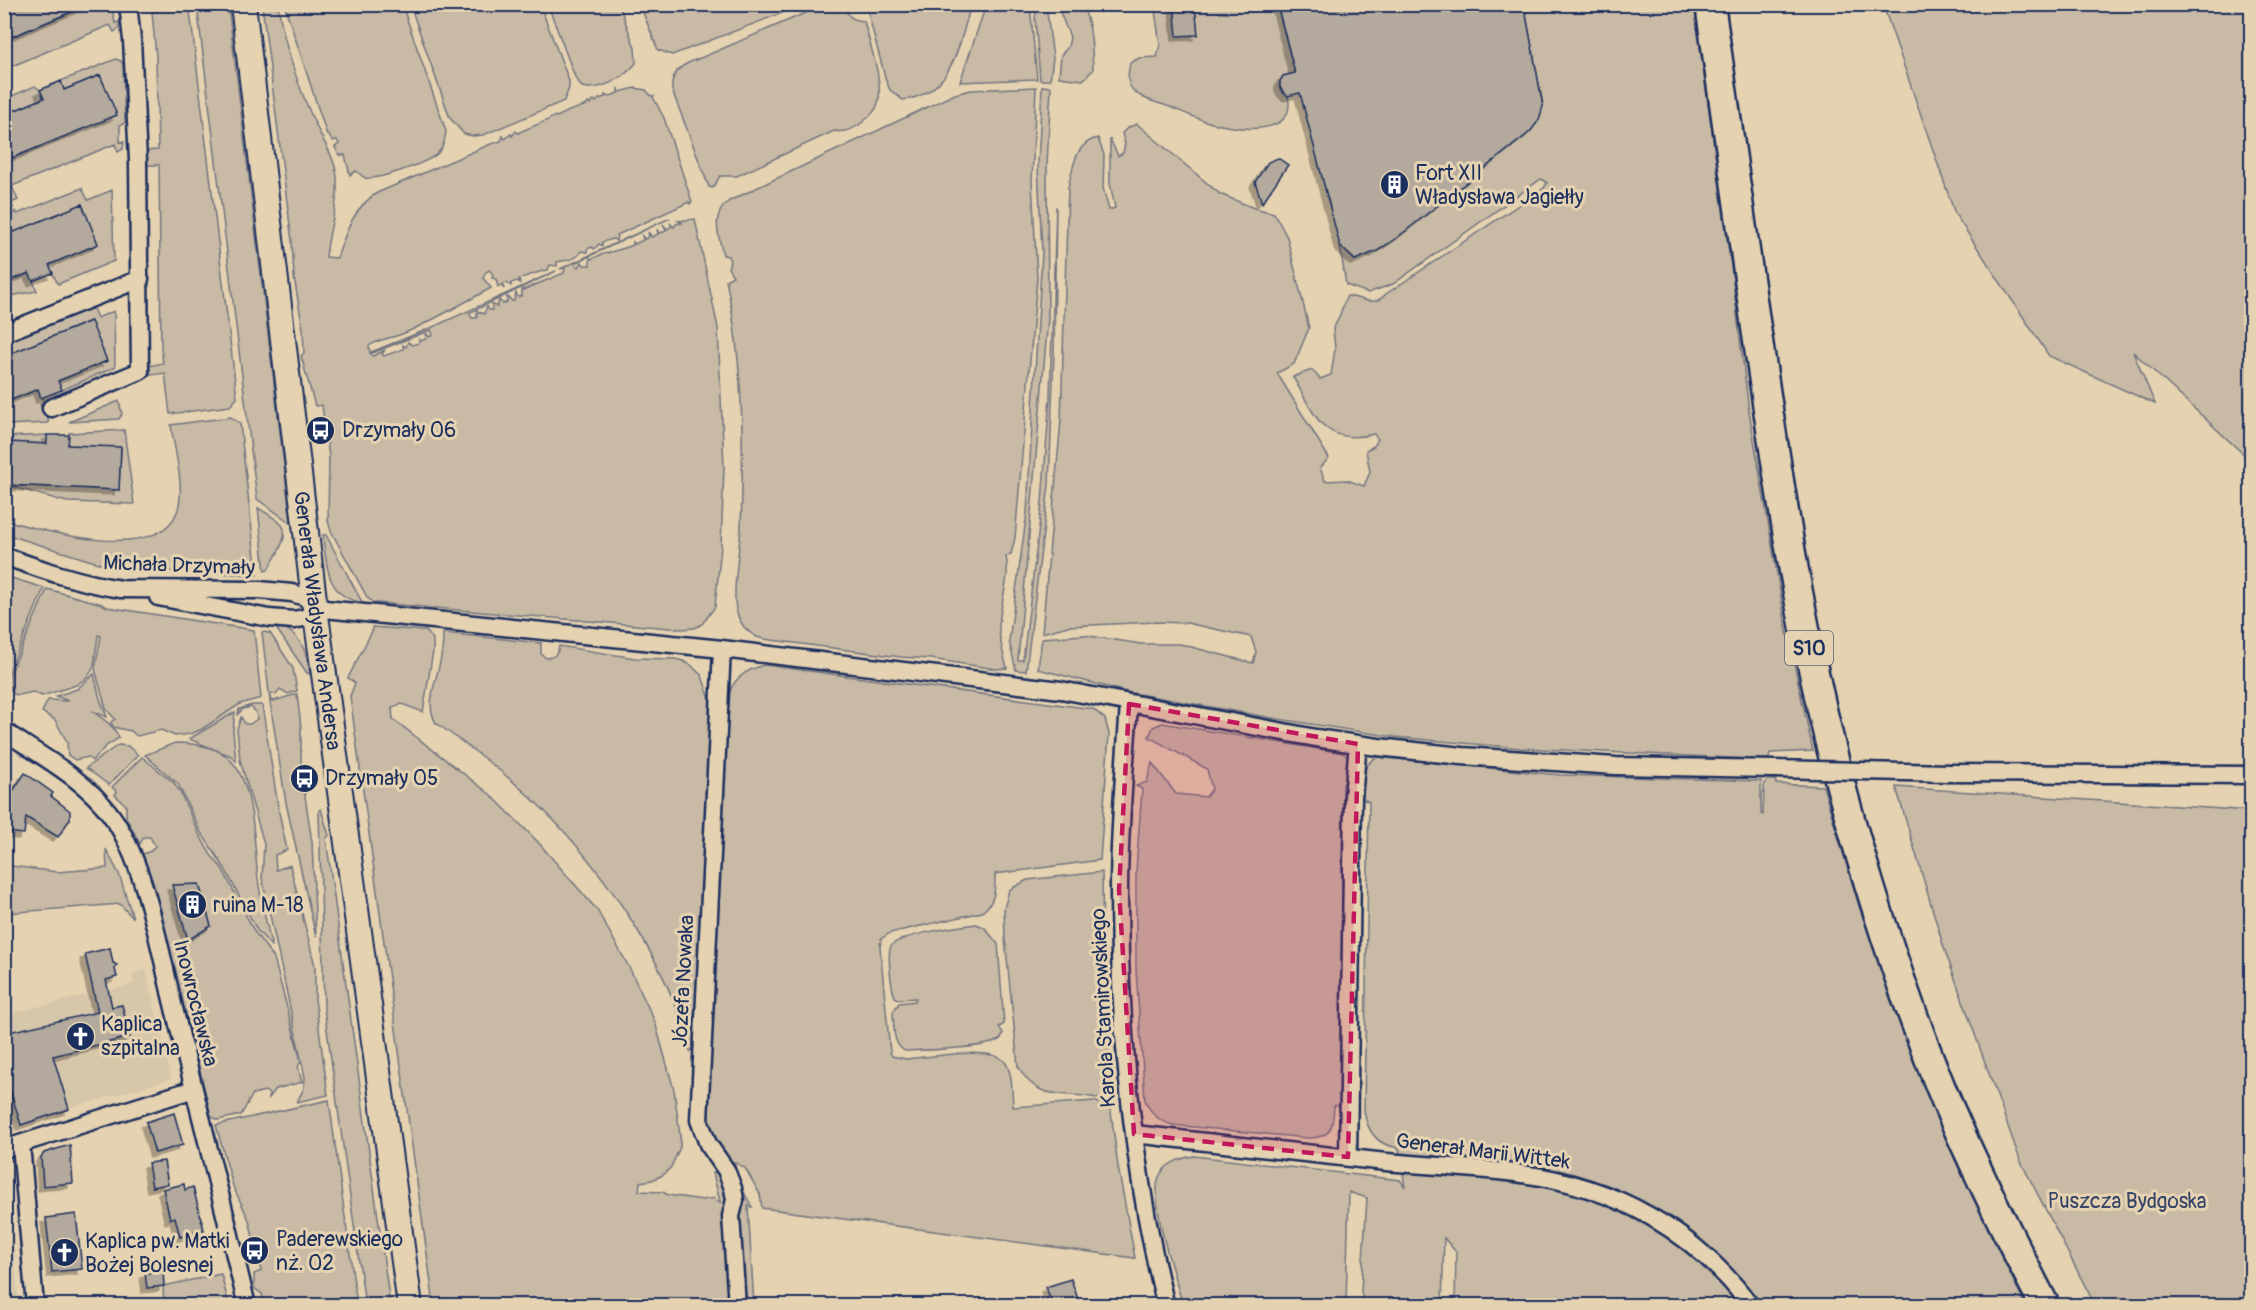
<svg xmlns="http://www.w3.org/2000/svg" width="2256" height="1310" font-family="Pangolin,sans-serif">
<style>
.built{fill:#d6c6aa}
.green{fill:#c8baa4;stroke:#727481;stroke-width:1.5}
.building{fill:#b3a99c;stroke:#1b2f5e;stroke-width:1.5;filter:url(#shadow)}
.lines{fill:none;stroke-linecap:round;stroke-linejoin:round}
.minor-casing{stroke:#1b2f5e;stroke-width:21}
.secondary-casing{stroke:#1b2f5e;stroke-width:28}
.trunk-casing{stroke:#1b2f5e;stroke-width:33}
.minor{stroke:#e5d2b0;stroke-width:16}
.secondary{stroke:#e5d2b0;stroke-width:24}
.trunk{stroke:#e5d2b0;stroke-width:28}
.minor-bridge-casing{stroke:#1b2f5e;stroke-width:21;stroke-linecap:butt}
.minor-bridge{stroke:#e5d2b0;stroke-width:16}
.marked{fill:#c2185b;fill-opacity:0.2;stroke:#c2185b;stroke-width:4.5;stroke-dasharray:12 8;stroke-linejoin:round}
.labels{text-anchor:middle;stroke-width:6;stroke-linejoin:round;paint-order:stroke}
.shield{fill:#e5d2b0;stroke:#586077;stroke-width:1.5}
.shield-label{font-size:20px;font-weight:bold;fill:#1b2f5e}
.poi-label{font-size:21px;fill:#1b2f5e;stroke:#e5d2b0;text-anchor:start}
.street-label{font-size:21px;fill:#1b2f5e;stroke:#e5d2b0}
.park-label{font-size:21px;fill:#354468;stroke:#e5d2b0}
</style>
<defs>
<filter id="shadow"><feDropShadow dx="-5" dy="5" stdDeviation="0" flood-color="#0004"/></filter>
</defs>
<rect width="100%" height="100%" fill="#e5d2b0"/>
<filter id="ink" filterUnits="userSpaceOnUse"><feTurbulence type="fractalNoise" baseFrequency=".0167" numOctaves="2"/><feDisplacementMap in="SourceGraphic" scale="12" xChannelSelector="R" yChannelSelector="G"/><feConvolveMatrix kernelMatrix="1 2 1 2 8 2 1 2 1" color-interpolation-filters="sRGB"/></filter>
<g filter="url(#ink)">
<path class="built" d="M146,970L171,1079L5,1126L4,1015L134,984L132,973Z
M5,1163H6L19,1305H5Z"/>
<path class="green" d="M284,4L402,5L446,131C445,139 444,147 438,153C428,163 378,180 365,178L356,171L350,175L345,155H339L335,147L339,144L337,140L332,141L328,134L327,135Z
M846,4L845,7C848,17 852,20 864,21C869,43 884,82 878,103C876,111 870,116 864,121C856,128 845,133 834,131L737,176H720L713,188L709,187L672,90C670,69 686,63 703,57L824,5Z
M1154,4L1277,5L1295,73C1282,77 1271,87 1288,96C1298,140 1230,129 1205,121C1193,117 1182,112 1170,107C1157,102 1137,99 1130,86C1126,78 1129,70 1130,63L1139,58L1157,57L1160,45Z
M89,5H117L112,8L115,23L119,22V29L114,32L110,25L5,69V40Z
M197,5H228L291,523L257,499Z
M262,5H278C284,44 297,83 313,119C321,138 336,158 337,179C339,205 328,231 326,257L337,258C346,232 353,208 377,193L491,144L501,141L503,136L505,139L511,134L512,136L516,131L518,133C529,127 545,123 555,116L557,117L569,111L587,105L588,103L590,104L594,100L596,102L599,99L605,97V95L608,97L618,93V89L620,92L635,88L646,90L651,96H654L653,97L664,118L692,202L690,204L689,202L617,235L616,241L613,239L602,242V246L599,244L594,249L592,247L587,249V252L581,251C577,261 564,260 557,262V266L550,265L548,270C542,270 525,277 519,279L520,283L517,281L511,283V286L507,283L503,284L504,289L501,285L498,287L496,279L492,278L493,274L489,270L485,273L483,278L491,288C463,303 436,319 407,332C394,338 378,339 369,346L370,353L373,356L385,350L382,354L384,356L403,349V345L406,347L408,342L412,345L419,343V338L420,341L426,339L425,335L427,334L429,337L433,335L431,330L372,353L371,352L433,327L556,271L469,313L472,318H477V311L484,314L487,306L489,310H492V304L497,307L499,300L503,304L507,302V296L512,301H514L516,293L518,297L522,296V289L523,290L564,273L565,268L560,269L670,218L575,263L576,266L579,267L582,262L584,265H590V258L592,259C602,252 620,251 633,245V242L635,244L643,240L642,236L645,239L649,237L648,232L652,237L658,234L657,229L660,233L666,231L663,224L667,229L672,226L670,223L674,227L676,224L682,223L678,221L695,219L718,328L724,467L721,546L715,607L702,624L695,628L681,629L377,603H373L367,597L331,531L328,521L329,457L322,405L315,406L301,356L304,353L303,329L294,277L292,241Z
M410,5H540L569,81V88L564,101L483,135L473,136L464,134L450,118Z
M548,5H619L635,48L636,63C625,77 601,92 582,87L575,77Z
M640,5V4L803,5L672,55L658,50Z
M866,5H971C959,44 953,94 903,100L890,90L886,81Z
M986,5H1030L1037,79L960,82Z
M1037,5H1046L1053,58L1050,80H1040L1035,18Z
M1057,5H1082C1092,25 1092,48 1093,70L1083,80L1059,77L1061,55L1068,47L1070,37Z
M1524,5H1694L1731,266L1749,411L1786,626L1813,751L1770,753L1769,759H1753L1520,748L1395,737L1278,719L1127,692L1038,669L1042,638L1083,635L1141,644H1180L1253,663L1256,652L1251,637L1187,623L1156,622L1068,626L1042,633L1061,420L1068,187C1073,168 1075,142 1098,138L1104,155L1103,188L1109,210L1115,208L1110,183V139L1118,156L1123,153L1125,144L1122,133L1129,127L1137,124L1220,194L1254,208L1274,213L1287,237L1309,328L1294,364L1277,373L1329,458L1320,468L1325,481L1347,480L1364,486L1370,472L1366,450L1374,446L1378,439L1374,434C1322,447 1315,414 1293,377L1312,370L1320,379L1331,375L1335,349L1333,328C1341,318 1341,307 1347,296C1364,298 1373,308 1386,294L1544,188L1547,183L1541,179L1393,284L1368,293L1346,285L1340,246L1355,260L1530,132L1539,120L1543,106Z
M1883,5H2251V461L2133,352L2155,404L2049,356L1955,214Z
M186,6L190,11L237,398L230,406L170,414L165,373L151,375L149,366L163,363L161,348L159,165H144L145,151L158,150L156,56L152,12Z
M116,59L121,61L123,65L125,123L120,125V142L124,141L123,149L118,152L115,144L12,186L18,200L11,203L13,208L5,213L4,141L12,158L116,115L100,75L63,90L61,81Z
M35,86L40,90L45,98L5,115V99Z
M1042,86L1051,87L1047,165L1048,319L1018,660H1023L1042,502L1050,397L1056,206L1054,352L1049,485L1026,671L1016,670L1009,641L1027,512L1042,252L1038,166Z
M1036,87L1032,181L1037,278L1015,538L1011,554L1006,556C1011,582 998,606 999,631C1000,643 1004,656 1007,668L996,669L931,659L901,657L764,639L757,637C747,632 740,624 737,613C731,597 740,546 741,526C744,445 743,359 726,280L733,276L728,268L730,261L728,256L723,255C719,236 710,215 729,201L955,94L971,90Z
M82,188L88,200L112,190L114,261L58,284L48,265L98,244L82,205L5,236V219L16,211L17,214Z
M30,273L37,291L5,297V283Z
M92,306L97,318L114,311L115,367L62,390L57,381L107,361L90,321L5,356V342Z
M39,389L44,401L40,404L44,414L49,413L48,423L5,425L4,403Z
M119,401L122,414L119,419L69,422Z
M231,417L240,424L257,575L114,568L5,534V520C43,531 157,564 177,512C186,489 174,449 171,425Z
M124,430L134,504L67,502L5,485V437L47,435L48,444L8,442L6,485L119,490L121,448L67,445L69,433Z
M258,508C266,513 276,518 282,525C291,536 273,560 268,570L265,571Z
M323,535H326L362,602C326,598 326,563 323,535Z
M5,576L44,588L5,682L4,576Z
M47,589L102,604L107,607L254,630L261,698L240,704L202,729L190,734L175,736L161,730L137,736L131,731L113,727L111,722L115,719L106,709L95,669L101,636L98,635L94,665L91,672L85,679L76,685L42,696L33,692L19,695L14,694L11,690L10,675Z
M276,624C300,632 307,651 310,674L307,673L276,628Z
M372,627L426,631L433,639V651L423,712L402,704L392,707L393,719L491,795L537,841L597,910L629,967L655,1022L674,1090L680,1135V1147L671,1167L663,1175L652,1180L640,1182L639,1191L663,1192L668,1195L703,1200L715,1198L716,1201L720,1202L713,1173L717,1171L738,1181L752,1207L748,1206L754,1305H434L350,696L355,683L348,678L372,631Z
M262,632L270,633L293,668L297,691L288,694L280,689L276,695L273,693L270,694L272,700L270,701Z
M443,633L541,643V654L546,658C555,657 557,655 559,646L635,658L675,659L683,661L691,665L702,676L710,699L695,1050L690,1051C668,960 597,859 529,796C500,769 468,746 436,723C424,704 438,677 441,657C443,649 443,641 443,633Z
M765,665L1093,709L1105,719L1109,734L1100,860L995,874C995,890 996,901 982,912L890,933L881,939L880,947L890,1052L892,1056L906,1059C926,1058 992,1045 1005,1062C1013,1073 1012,1094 1013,1107L1094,1101L1105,1105L1111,1111L1118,1167L1135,1258L762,1208L760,1194L745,1168L724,1157L708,1129L728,698C732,679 747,669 765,665Z
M94,674L100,699L107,717L92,711C102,718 115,726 119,738L106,746L92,761L88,757L75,760L68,755L67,742L55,720L42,712L48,700L68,701L56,696L77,689Z
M297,694L301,727V770L312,842L316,937L286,803L270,702Z
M252,705H262L279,812L287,850L275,855L276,870L290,865L315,966V999L328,1095L297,1102L304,1088L305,1077L262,878L264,844L240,760L237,729L241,717L245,724H250L257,719L256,712L251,707L243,709L238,714L239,709Z
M235,712L233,731L236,761L231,756L189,739Z
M1162,723L1343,753L1348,757L1349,775L1343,784L1340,1105L1334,1106C1333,1127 1332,1138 1308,1138L1173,1125C1159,1121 1151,1114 1145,1100L1136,970V871L1142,789L1136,786L1147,782L1152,763L1176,794L1206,797L1212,789L1207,769L1149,737L1153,727Z
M175,743C194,743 222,747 234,764C255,791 254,847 258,879C261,902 267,925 272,947L257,930L224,867L200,831L178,784L145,755Z
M118,745L128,746L138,755L109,785L86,768Z
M142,757L173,782L180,792L199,834L211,855L222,868L254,931L274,958L301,1061L298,1067L302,1082L276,1089L269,1098V1094L265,1091L253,1094L241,1115L218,1120L211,1116L171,953L143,854L151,851L155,846L150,837H144L140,844L126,817V805L115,795L117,792L112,787Z
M1377,757L1560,775L1761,781V814L1763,815L1764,786L1767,780H1776V784L1823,786L1859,906L1908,1047L1956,1161L2025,1305H1455L1456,1252L1444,1238L1442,1305H1364L1361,1291L1367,1198L1349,1192L1346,1305H1183C1175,1278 1149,1202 1159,1177C1164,1164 1181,1158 1194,1156L1400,1180L1405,1187L1399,1148C1377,1145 1368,1133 1364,1111L1369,802L1363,799C1363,783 1360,765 1377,757Z
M1896,787L2251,811V1305H2095L2020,1160L1944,948Z
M321,809L329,836L326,838L390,1305H365L324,1008L319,810Z
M106,849L119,874L133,918L120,904L5,913V865L57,872L107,868Z
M1102,872L1103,961L1112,1098L1107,1101C1070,1087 1040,1108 1018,1066L1005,939L1004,909L1009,890L1027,880Z
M976,924L984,927L998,944L1004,1024L999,1027L1003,1033C1001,1038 1002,1039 997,1041C980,1049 926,1050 905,1051C892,1045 894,1025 893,1012L899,1003L915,1001L916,998L898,999L895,997C891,988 887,954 891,946C898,935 961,926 976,924Z
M329,1100L357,1305H265L262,1294L254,1288V1274L261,1271L249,1220L233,1186L216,1125Z
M221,1274L229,1305H164L163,1286Z"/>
<path class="building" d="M4,4H88V5L4,40Z
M1174,4H1195L1198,35L1177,36Z
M1277,4H1524L1543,106L1539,120L1530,132L1398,237L1377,251L1355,260L1340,246L1300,93L1288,96L1284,93L1280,87V81L1283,76L1295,73Z
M100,75L117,115L12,158L4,141V115L44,98L40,90L61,81L64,90Z
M1278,158L1288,165L1262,203L1255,182L1268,162Z
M82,204L98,244L49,265L53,273L45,276L33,281L29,273L4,283V236Z
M91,321L107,361L58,381L62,390L54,393L41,398L38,389L4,403V356Z
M47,435H69L68,445L121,447L119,490L6,485L8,442L47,444Z
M25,773L53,793L51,796L70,811V819L58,837L26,817L24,834L4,832V804Z
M199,884L211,926L188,940L172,885Z
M110,948L113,963L117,965L115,969L117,977L106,980L112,1007L122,1005L130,1037L53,1056L69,1109L21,1125L4,1070V1033L98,1012L85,954Z
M174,1113L183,1145L155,1153L146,1122Z
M70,1145L73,1183L43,1186L41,1157L44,1153Z
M164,1161L168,1184L152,1187L148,1163Z
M184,1184L185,1190L193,1187L204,1230L180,1237L175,1217L170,1219L163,1189Z
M76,1214L82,1269L52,1272L46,1218Z
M163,1271L164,1286L147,1288L145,1273Z
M1071,1279L1080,1305H1052L1046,1287Z"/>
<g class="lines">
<defs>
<path id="minor" d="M4,333L140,279
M51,408L140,371L138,161L132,40L128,4
M4,556C43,570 80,583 121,589L259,590L292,593L305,597L315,608
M158,597L269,618L294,620L308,617L315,608
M315,608L722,649L1061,690L1316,738L1378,747L1462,756L1616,766L1773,769
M722,649L699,1120L708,1144L726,1170L733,1188L735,1200L731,1216L737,1306
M1129,704C1125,766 1119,828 1119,890C1119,1030 1132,1170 1166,1306
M4,731C41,756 85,779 111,815C144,860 159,945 172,1000C197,1102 223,1204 247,1306
M1949,773L2252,775
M1134,1134C1218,1143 1302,1153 1386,1162C1431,1166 1477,1168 1522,1174C1615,1186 1695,1231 1751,1306
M21,1144L35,1306
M4,1149L194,1089
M1348,1157L1353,797L1358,744"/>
<g id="secondary">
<path id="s1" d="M243,4L315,608L410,1306"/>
</g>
<path id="trunk" d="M1710,4C1727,126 1744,247 1762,368C1783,513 1806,659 1845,801C1874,906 1908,1010 1950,1110C1979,1176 2011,1241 2045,1306"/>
</defs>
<use href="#minor" class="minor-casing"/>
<use href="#secondary" class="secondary-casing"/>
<use href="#trunk" class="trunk-casing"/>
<use href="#minor" class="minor"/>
<use href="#secondary" class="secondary"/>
<use href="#trunk" class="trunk"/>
<defs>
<path id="minor-bridge" d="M1773,769L1949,773"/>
</defs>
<use href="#minor-bridge" class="minor-bridge-casing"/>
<use href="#minor-bridge" class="minor-bridge"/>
</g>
</g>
<path class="marked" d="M1129,704L1358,744L1348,1157L1134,1134L1119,890Z"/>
<defs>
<symbol id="building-disc" viewBox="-11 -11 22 22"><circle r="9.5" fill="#1b2f5e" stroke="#e5d2b0"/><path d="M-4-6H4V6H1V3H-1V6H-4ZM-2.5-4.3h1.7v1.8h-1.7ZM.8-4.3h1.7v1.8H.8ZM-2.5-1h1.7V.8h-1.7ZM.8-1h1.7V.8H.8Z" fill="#fff"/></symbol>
<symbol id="bus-disc" viewBox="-11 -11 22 22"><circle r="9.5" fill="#1b2f5e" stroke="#e5d2b0"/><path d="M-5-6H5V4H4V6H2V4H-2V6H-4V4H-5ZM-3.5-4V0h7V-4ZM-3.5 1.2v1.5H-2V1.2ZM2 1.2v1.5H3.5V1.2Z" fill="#fff"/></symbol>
<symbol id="church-disc" viewBox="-11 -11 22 22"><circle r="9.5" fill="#1b2f5e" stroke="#e5d2b0"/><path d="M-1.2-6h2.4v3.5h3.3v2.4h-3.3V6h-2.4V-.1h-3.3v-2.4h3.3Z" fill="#fff"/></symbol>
</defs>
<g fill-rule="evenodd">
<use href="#building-disc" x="1378" y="168" width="33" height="33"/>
<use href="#bus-disc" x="304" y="414" width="33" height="33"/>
<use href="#bus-disc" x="288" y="762" width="33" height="33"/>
<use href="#building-disc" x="176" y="888" width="33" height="33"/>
<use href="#church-disc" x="64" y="1020" width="33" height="33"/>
<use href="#bus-disc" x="238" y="1234" width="33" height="33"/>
<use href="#church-disc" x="48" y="1236" width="33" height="33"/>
</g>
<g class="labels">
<rect class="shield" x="1785" y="631" width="48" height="34" rx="4.5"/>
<g class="shield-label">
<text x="1809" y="655">S10</text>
</g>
<g class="poi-label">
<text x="1415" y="180">Fort XII<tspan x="1415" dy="24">Władysława Jagiełły</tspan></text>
<text x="342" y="437">Drzymały 06</text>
<text x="325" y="785">Drzymały 05</text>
<text x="213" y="912">ruina M-18</text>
<text x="101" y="1031">Kaplica<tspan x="101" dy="24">szpitalna</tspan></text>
<text x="276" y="1246">Paderewskiego<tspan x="276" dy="24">nż. 02</tspan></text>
<text x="85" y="1248">Kaplica pw. Matki<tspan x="85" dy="24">Bożej Bolesnej</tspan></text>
</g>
<g class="street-label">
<text transform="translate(179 565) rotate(2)" y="7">Michała Drzymały</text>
<text dy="7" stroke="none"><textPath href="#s1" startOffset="621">Generała Władysława Andersa</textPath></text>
<text transform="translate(683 981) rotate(-87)" y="7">Józefa Nowaka</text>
<text transform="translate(196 1003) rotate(76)" y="7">Inowrocławska</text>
<text transform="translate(1103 1008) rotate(-93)" y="7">Karola Stamirowskiego</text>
<text transform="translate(1483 1151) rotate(7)" y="7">Generał Marii Wittek</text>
</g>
<g class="park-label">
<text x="2127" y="1208">Puszcza Bydgoska</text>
</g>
</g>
<rect width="2256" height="1310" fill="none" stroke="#e5d2b0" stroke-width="24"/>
<rect x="12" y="12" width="2232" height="1286" fill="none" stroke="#1b2f5e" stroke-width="2" filter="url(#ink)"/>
</svg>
